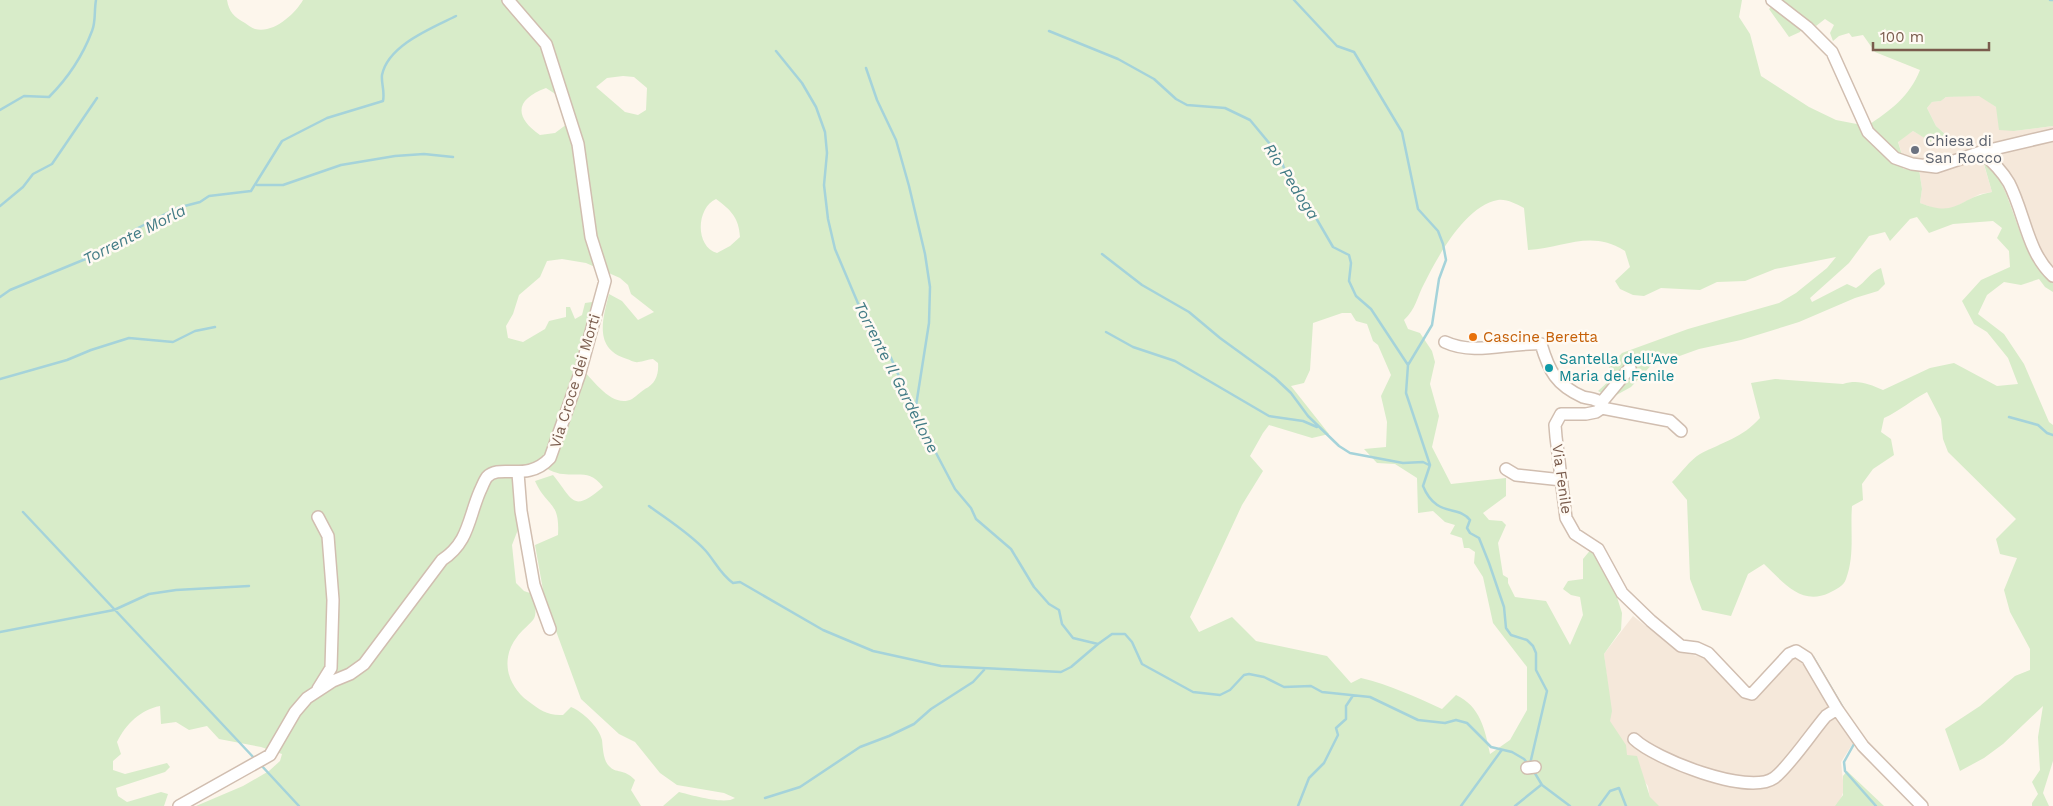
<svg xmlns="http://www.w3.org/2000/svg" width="2053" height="806" font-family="'Work Sans',sans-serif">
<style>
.residential{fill:#f5e8da}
.green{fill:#d8ecc9;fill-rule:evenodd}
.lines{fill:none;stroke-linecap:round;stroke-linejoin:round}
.stream{stroke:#a5d3da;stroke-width:2.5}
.minor-casing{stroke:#d1beb0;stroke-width:14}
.minor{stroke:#fff;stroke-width:11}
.worship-dot{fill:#6b7280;stroke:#fffaf3;stroke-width:2}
.food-dot{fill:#e8710a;stroke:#fffaf3;stroke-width:2}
.culture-dot{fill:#0f9aa8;stroke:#fffaf3;stroke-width:2}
.labels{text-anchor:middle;stroke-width:5;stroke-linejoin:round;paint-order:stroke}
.worship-label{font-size:15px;fill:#5b616d;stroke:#fffaf3;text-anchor:start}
.food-label{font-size:15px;fill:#c56008;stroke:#fffaf3;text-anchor:start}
.culture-label{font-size:15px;fill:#0d838f;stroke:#fffaf3;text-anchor:start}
.street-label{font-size:15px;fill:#7a5c4d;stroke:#fffaf3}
.water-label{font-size:16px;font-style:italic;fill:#437c86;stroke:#fffaf3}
</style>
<rect width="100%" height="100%" fill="#fdf6ec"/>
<path class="residential" d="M1979,95L1996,107L2014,131L2053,126V282L2040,272L2018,226L2011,203L1982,158L1992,192L1980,194L1949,210L1936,209L1920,203L1922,189L1919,169H1903V158L1898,141L1913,131L1941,147L1948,141L1945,134L1936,126L1927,108L1932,102L1941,101L1946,97Z
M1633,616L1679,652L1707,658L1749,691L1782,654L1802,648L1857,737L1841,762L1844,790L1838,806H1651L1648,786L1602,728L1611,711L1604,654Z"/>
<path class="green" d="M0,0H227C229,12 234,17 245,23C248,25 252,28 255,29C273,34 295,14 303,0H1742L1739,17L1750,34L1761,76L1809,107L1836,120L1867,126C1890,111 1910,96 1920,70L1875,52L1863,35L1852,37L1849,33L1839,36L1833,41L1830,33L1834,25L1825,19L1816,26L1807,19L1800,32L1789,37L1769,9L1778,0H2053V126L2014,131L1999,130L1996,107L1979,96L1946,97L1941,101L1932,102L1927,108L1936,126L1945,134L1948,141L1941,148L1913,131L1898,142L1903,158V169H1919L1922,189L1920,203C1958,218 1957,198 1992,192L1982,157C2018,190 2013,252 2053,282V292L2045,287L2039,279L2021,285L2004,282L1987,295L1978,314L2004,334L2024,364L2049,422L2053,425V761L2043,793L2049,806H2032V803L2038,794L2032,782L2040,770L2038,737L2043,706L2003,744L1984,758L1960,771L1945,729L1980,706L2015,676L2030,670V649L2010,612L2004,590L2017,558L2000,554L1996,539L2016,519L1948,452L1943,439L1941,419L1927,392C1911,400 1900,411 1884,418L1881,432L1891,439L1894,455L1873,469L1862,484L1863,500L1852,506C1850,530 1855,555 1846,579C1844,586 1835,590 1829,593C1801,606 1783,582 1764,564L1748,574L1731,616L1702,610L1690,579L1687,500L1672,482C1681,473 1690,460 1700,454C1723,442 1742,438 1760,418L1751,383L1775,379L1843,384C1858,379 1869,384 1883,390L1930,368L1954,363L1997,386L2018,384L2008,358L1987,332L1974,324L1962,301L1981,280L2010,267L2009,251L1997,238L2002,228L1993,221L1953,224L1929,233L1917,217L1910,219L1890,241L1885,232L1869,236L1849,263L1810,298L1812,302L1847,284L1856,288C1866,282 1870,272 1881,268L1885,284L1878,291L1855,298L1799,322L1741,340L1699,349L1674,358L1657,359L1631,387L1611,398L1598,391L1611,379L1609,367L1622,353L1688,329L1779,303L1796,293L1827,268L1836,257L1775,269L1745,281L1717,282L1700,290L1661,288L1644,296L1633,295L1620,289L1615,281L1630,267L1625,251C1591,229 1564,248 1528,250L1524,208C1516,204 1507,199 1498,200C1465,206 1438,256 1424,284C1417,297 1416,309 1404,320L1408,329L1420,333L1432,351L1435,362L1430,384L1439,416L1432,447L1451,484L1506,478V496L1483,513L1489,520L1502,521L1506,525L1498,543L1503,575L1508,578V583L1515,597L1546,601L1570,645L1583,615L1580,597L1571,595L1563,589L1568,581L1583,579V559L1592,548L1609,572L1622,613L1621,630L1604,654L1612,711L1610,721L1626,745L1627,755L1637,756L1650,797L1659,806H663L679,792C691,795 725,805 735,798L724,793L677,785L660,773L635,742L619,734L581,699L545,601L535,545L558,535C560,500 547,508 535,481L553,475C573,499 572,514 603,487C590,470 581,476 563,474C555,474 545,467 537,464L512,477L515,484L519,527L512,545L516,583L524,591L533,594C534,601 538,614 533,620C528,626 521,631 517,637C500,659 507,685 528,701C540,710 548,716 563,715L571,707C583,712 599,727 602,740C603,748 603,760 609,766C616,774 624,768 635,780L631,790L641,806H196L243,786L269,771L280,761L282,754L261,747L219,739L207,726L189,730L176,722L161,724L160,706C140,710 126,724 117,742L121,754L113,761V770L125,774L167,763L170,767L165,772L116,788L118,796L127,802L161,792L168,794L164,806H0ZM623,76L634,77L647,88L646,110L638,115L625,112L596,87L607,78ZM546,88L560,97L567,124L555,133L540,135C513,116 516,99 546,88ZM716,199C731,210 739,218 740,237L730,246L717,253C694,246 697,207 716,199ZM562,259L586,263L620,278L628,285L631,294L654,312L638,320L622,301L609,294C602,321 594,349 627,359C630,360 635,363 638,362C643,362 648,359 653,359L658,363C659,375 655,384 645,389C640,392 637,396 632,399C613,409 593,380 582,369L593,313L592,302L585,303L582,315L575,319L570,307H566V317L549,321L545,329L523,342L508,338L506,326L513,314L519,295L540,277L547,261ZM1342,313H1351L1356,321L1367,324L1373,341L1378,345L1391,375L1381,396L1387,422L1386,447L1364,449L1377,463L1395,464L1417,478L1418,513L1433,511L1445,522L1455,525L1450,534L1462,538L1464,548H1469L1475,552L1474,563L1483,577L1493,623L1527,667V710L1510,740L1490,754C1485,729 1480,706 1456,695L1442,709C1416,697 1390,685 1361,678L1351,683L1327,656L1256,641L1232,617L1199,632L1190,617L1242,505L1263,471L1250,456L1263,433L1269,425L1312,438L1329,434L1291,386L1304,383L1310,370L1313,323Z
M1847,771L1884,806H1835L1843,795V776Z"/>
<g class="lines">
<path class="stream" d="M1294,0L1337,46L1354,52L1402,132L1418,209L1438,231L1443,244L1446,260L1439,279L1432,325L1408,365
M2050,0H2053
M1049,31L1118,59L1154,79L1176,99L1187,105L1225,108L1250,120L1279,155L1289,181L1295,191L1305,199L1333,247L1349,255L1351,263L1349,281L1356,296L1371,309L1408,365L1406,393L1430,465L1423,486C1436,518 1459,505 1470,520L1467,528L1470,533L1479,538L1489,563L1504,607L1506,628L1511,635L1527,640L1533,646L1536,653V670L1547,691L1530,764
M776,51L802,83L816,107L825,132L827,153L824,185L828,219L835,249L868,327L891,358L915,413L955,489L971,508L976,519L1011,549L1034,587L1049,604L1059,610L1062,624L1073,638L1098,644L1112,634H1125L1132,642L1142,664L1193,692L1220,695L1230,690L1244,675L1249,674L1264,677L1284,687L1311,686L1322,692L1370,697L1418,720L1445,723L1456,720L1467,723L1491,747L1512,752L1524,759L1528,764
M866,68L877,100L896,140L909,186L925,254L930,287L929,323L915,412
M0,110L24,96L49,97C67,79 83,55 92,31C96,22 94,10 96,0
M257,185H283L341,165L395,156L424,154L453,157
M0,206L23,187L33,174L52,164L97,98
M1102,254L1142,285L1189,312L1220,338L1275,378L1291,393L1308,416L1339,446L1350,453L1403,463L1423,462L1429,465
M0,297L10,290L88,258L136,229L177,208L200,202L209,196L251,191L282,141L327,118L383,101C385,91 381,83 382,75C388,45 432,28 456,16
M1106,332L1133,347L1175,361L1269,416L1303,421L1317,427
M0,379L67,360L91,350L129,338L173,342L195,331L215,327
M2009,417L2038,425L2047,433L2053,435
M649,506C668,520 689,533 705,550C715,561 720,574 733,583L740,582L823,630L873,651L941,666L1061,672L1071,667L1098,644
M23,512L255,759
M0,632L114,610L149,594L176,590L249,586
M1813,657L1843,708
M1854,744L1844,762L1845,771L1876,806
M260,764L299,806
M1533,770L1542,785L1570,806
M765,798L800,787L860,747L889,736L914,724L931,709L973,682L984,670
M1298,806L1309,778L1324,763L1338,735L1336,728L1346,719V706L1352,697
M1461,806L1501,751
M1515,806L1541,785
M1599,806L1610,791L1619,788L1626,806"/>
<defs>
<path id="minor" d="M1772,0L1807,27L1832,52L1868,132L1895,158L1912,164L1936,167L1981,152C1992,161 2002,171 2009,183C2025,214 2027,252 2053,276
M1981,152L2053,135
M1445,342C1475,356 1509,342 1541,344C1549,371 1556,385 1583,397C1590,399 1595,398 1601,403L1602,408L1596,412L1586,414H1561L1555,425L1556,437L1566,518L1575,534L1598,549L1622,593L1651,621L1681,646L1697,648L1708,653L1745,692L1752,694L1789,654L1796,651L1807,658L1837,709L1863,746L1922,806
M1601,403L1630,368
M1602,408L1670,421L1681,431
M1506,469L1516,475L1562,480
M518,473L521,511L534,585L550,629
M318,689L331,668L333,600L328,536L318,517
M1634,739C1655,759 1748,796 1774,778C1788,768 1813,731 1826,716L1837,709
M1527,768L1535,767
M179,806L270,755L295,712L307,698L333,681L350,674L364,664L442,560C469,542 468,519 480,491C482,487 484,481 487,477C500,463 527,483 550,458L579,376L605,281L591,237L578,144L546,44L508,0"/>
</defs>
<use href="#minor" class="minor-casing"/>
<use href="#minor" class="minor"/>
</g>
<circle class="worship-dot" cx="1915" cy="150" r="5"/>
<circle class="food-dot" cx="1473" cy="337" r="5"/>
<circle class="culture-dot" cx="1549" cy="368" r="5"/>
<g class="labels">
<g class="worship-label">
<text x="1925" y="146">Chiesa di<tspan x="1925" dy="17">San Rocco</tspan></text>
</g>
<g class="food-label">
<text x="1483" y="342">Cascine Beretta</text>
</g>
<g class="culture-label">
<text x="1559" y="364">Santella dell'Ave<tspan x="1559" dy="17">Maria del Fenile</tspan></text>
</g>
<g class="street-label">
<text transform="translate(575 381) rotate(-73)" y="5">Via Croce dei Morti</text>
<text transform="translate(1562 479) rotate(82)" y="5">Via Fenile</text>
</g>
<g class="water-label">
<text transform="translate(1292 181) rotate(57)" y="6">Rio Pedoga</text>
<text transform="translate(134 234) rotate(-27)" y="6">Torrente Morla</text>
<text transform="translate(897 377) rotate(63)" y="6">Torrente Il Gardellone</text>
</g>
</g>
<path d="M1873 42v8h116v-8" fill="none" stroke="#7a5c4d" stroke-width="2.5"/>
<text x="1880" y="42" font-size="15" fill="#7a5c4d" stroke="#fffaf3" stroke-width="4" paint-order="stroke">100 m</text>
</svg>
